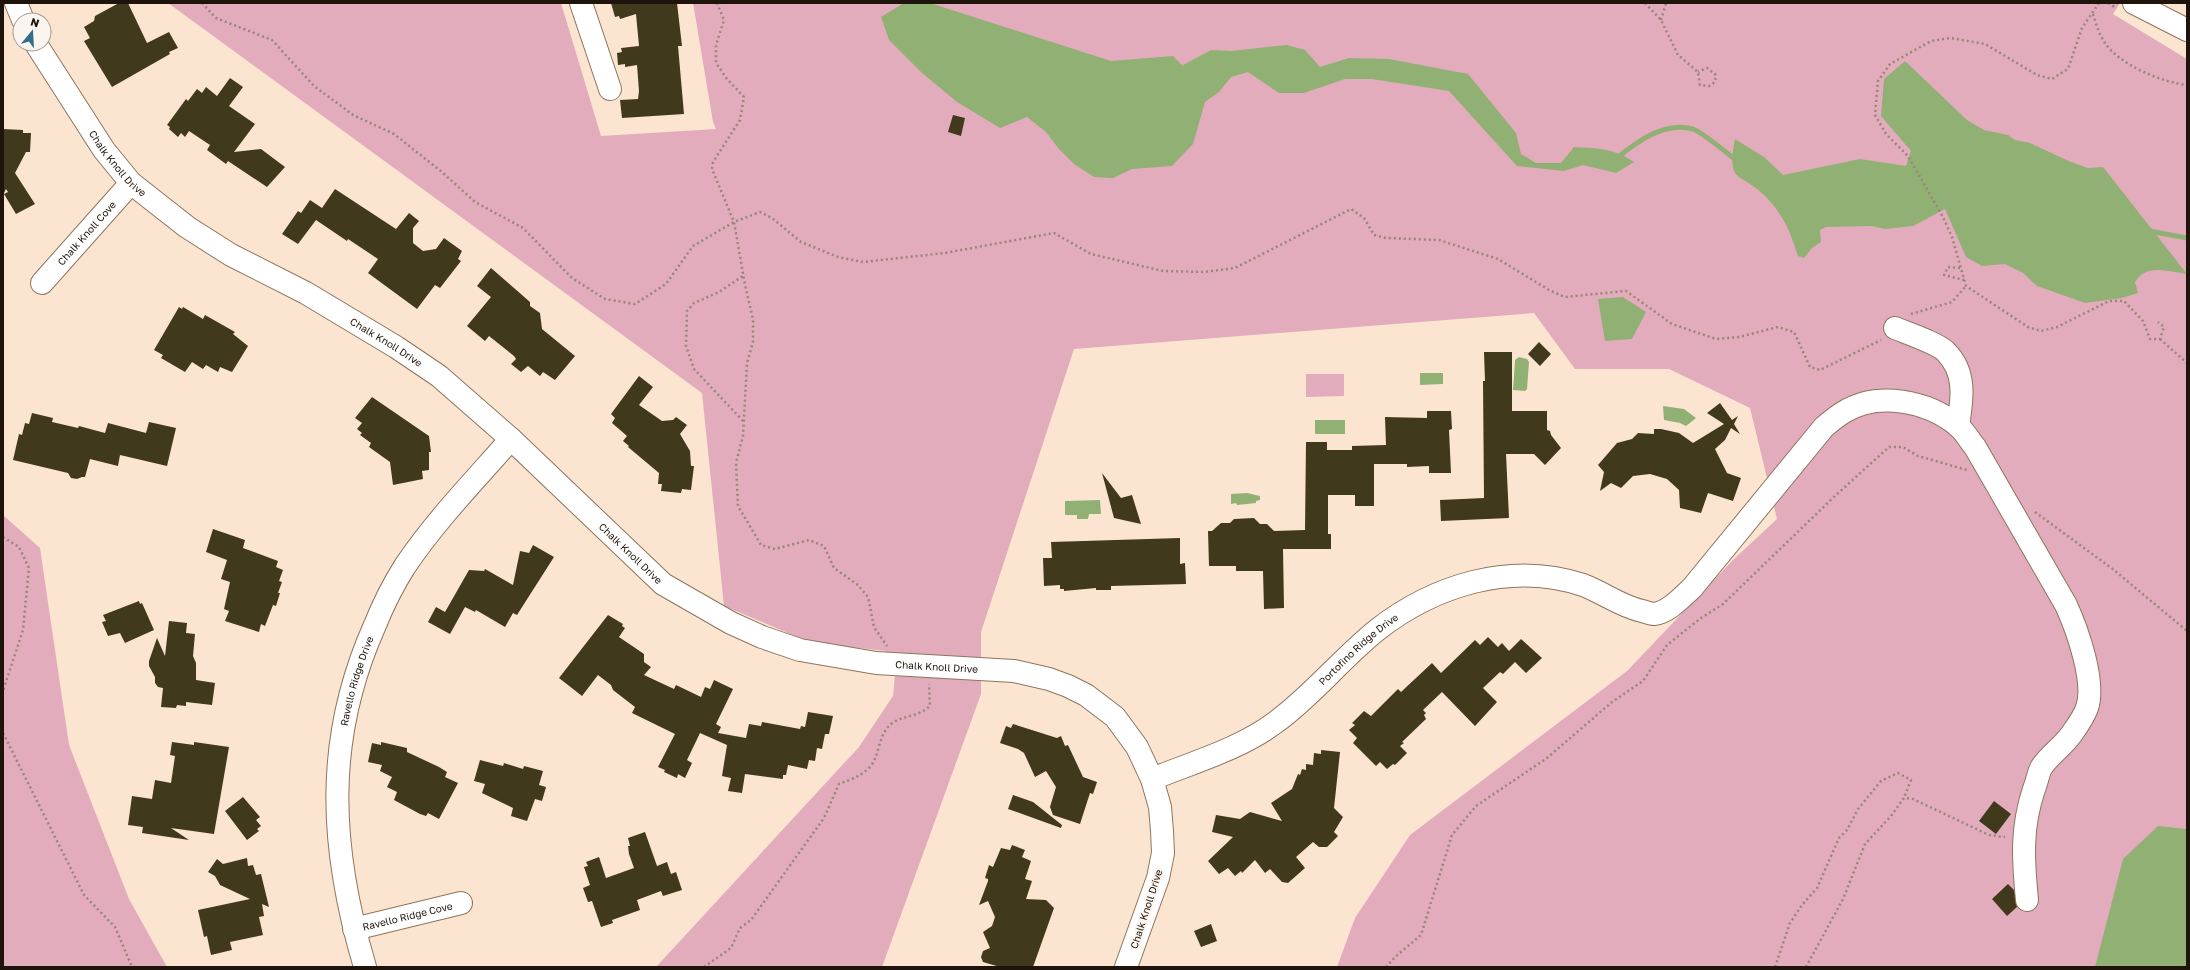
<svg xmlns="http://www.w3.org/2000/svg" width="2190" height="970" font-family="'Golos Text',sans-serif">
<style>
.green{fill:#e2acbd}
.water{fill:#91b074}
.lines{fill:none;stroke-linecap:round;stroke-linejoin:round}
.stream{stroke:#91b074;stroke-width:5}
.building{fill:#40391c}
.minor-casing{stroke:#8e745d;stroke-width:24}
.path{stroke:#978677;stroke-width:2.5;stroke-dasharray:2 3;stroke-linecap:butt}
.minor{stroke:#fff;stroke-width:22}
.labels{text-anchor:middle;stroke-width:4;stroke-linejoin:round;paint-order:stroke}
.street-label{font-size:10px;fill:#1e140b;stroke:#fbf5f0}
</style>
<rect width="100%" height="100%" fill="#fce5d0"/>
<path class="green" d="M168,3H561L601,136L716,129L713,122L693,3H2120L2113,14L2187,59V967H1337L1355,918L1410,835L1627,671L1733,560L1777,519L1750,408L1669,369H1575L1534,313L1074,349L981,632V694L882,967H656L859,747L893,696L895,675L885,651L842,646L800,638L724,606L702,393Z
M1306,374H1344V396L1306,397Z
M3,515L40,548L69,745L129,899L167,967H3Z"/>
<path class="water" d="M904,3H930L1111,61L1173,56L1184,67L1183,65L1211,50L1231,51L1287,45L1305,50L1320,67L1349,58L1389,59L1468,74L1516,133L1521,154L1536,163H1561L1574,147C1597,148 1616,149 1634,162L1616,173L1583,165L1564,171L1517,166L1449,91L1372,79H1345L1304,93H1279L1248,72L1231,77L1219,92L1205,102L1193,144L1172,166L1132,169L1113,178L1094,177L1074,164L1059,149L1046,132L1027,117L1000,128L957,102L921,72L889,40L881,17Z
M1905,61L1967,120L1984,130L2008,135L2015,140L2030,143L2071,162L2088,168L2103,167L2187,274C2168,272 2147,263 2135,282L2138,293L2122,298L2085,303L2037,286L2023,273L2005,264L1982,266L1966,257L1945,209L1913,226L1885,229L1872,226L1826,227L1820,230L1821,242L1812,248L1804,258L1798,256C1790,231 1784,216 1766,197C1741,171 1726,186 1735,139L1764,157L1783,175L1860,159L1906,166L1911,151L1881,116L1884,79Z
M1623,297L1646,312L1632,339L1605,341L1598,299Z
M1519,357L1527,359L1529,362L1527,389L1525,391L1513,390L1515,360Z
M1420,373H1443V384L1420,385Z
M1663,406L1684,409L1696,418L1686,426L1680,423L1664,420Z
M1315,420H1345V434H1315Z
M1247,493L1260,496V500L1256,501V503L1237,505L1236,503L1231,504V494Z
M1100,500L1101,514H1089L1088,519H1077V515H1065V501Z
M2158,826L2187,829V967H2095L2123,859Z"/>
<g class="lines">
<path class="stream" d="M1618,157C1638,141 1665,121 1693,129C1702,132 1728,154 1737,161
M2149,231L2187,238"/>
</g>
<path class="building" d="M119,3H128L147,43L169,32L178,48L169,52L170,54L112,87L84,41L90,38L84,27L94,21L95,16Z
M611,3H677L682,46H678L684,114L622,118L620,100L638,99L639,91L637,65L625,67V64L618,65L617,53L622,52L621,48L639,46L636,14L620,19L619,16L615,17Z
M230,78L243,87L229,106L255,124L234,152L261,149L285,167L267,187L228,161L226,164L207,150L210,145L189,131L185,137L181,133L178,137L169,129L170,127L167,125L186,99L188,101L197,89L202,93L206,87L217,96Z
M953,115L965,118L961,136L948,132Z
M3,129L23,130V133H31L30,152H26L15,173L35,204L16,214L4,194L8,192L6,189L3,195Z
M335,189L396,229L409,213L419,221L413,228V243L423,251L436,249L444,238L462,251L458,259L461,261L440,288L435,285L417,309L368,273L378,259L348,239L347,241L316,220L298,244L282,234L298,211L301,213L310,200L322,208Z
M491,268L530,302V306L540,313L542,329L575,356L555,380L543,372L540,376L528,366L521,372L511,364L516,359L514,356L489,336L485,341L467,326L491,297L477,286Z
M179,307L182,309L183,307L203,319L205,315L235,332L233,334L248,346L232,372L220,367L218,372L206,365L203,369L192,362L185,372L161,358L163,355L154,350Z
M1539,342L1551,354L1540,366L1528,354Z
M1484,352H1512V411H1547V430L1550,431L1551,435L1561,448L1545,465L1534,454H1506L1509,518L1441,521L1440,500L1484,498L1483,381H1485Z
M639,376L653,387L639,405L662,421L673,420L676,417L687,425L680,434L690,451L691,466H694L691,490L682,489L681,493L661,491L662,484H658L659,473L628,447L629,446L623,441L627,436L612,423L615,418L611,414Z
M372,397L429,436L431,452H429V470L422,471L423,479L393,485L390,462L369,447L371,443L360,435L362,433L357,429L362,423L355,418Z
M1720,403L1732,420L1738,416L1734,424L1740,434L1731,428L1725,440L1715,449L1727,473L1741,478L1733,501L1708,493L1701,513L1680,508L1679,490L1667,479L1650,474L1633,476L1621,488L1611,483L1600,491L1604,472L1598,465L1617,443L1632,439L1638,433L1654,434V429H1661L1679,433L1693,443L1724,424L1707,413Z
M1427,411H1451L1452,429L1449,430L1451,473H1429V466L1407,467V464H1374V506H1355V495H1328V534H1331V549H1283L1284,608L1264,609L1263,571H1236V566H1209L1208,531H1212L1221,523H1230L1234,519L1254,518L1260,524H1267L1274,531L1305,530L1306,442H1327V450H1352V446L1386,445L1385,417L1427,418Z
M32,413L53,418L52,422L78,428L79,426L105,433L108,423L146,433L149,422L176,428L167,466L120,455L118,466L90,459L85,477H82L77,479L71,478L68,473L13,460L19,434L22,435L25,423L29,424Z
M1102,473L1121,498L1132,495L1141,524L1114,518Z
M213,529L245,540L243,548L278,561L276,567L283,570L279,581L282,582L278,593H280L276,606L273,605L265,626L261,624L259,632L225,621L229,611L224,609L230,582L221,579L227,560L206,552Z
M1180,538V564L1185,563L1186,584L1111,586V590H1096V588L1064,591V589H1060V585L1044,586L1043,558H1052L1051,542Z
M533,545L554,557L517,615L513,613L505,627L476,610L475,612L465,607L450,634L428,622L436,607L445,612L469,570L484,571L485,569L513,585L520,551L529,553Z
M139,601L140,604L142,603L154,630L125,643L120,633L108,636L102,622L106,621L103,615Z
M608,615L623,624L622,626L625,628L619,637L644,654V662L651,667L644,675L674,689L676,685L701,697L705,687L710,689L714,680L733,689L716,724L721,727L718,733L746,738L749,724L761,726L762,722L800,729L801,726L805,727L808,712L833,716L829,734H825L822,749L817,748L815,761L809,760L807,769L788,765L786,775H783V779L745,774L742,793L728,791L731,778L722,776L727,745L700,733L687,760L692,763L685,778L678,774L677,778L664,772L665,770L658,767L675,734L632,713L635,707L613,690L611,685L598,675L582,696L559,678Z
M169,621L187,623L186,633L195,634L193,656L196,663V680L215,683L212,705L186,702V706L177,705L176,708L161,707L163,688L158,687L155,683V677L149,666V661L157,638L165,656Z
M1488,637L1498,647L1502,643L1509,651L1521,639L1542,658L1526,673L1515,662L1503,674L1500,672L1483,688L1497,702L1475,726L1442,692L1423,710L1426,713L1424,715L1426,719L1402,742L1404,743L1400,746L1407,753L1395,765L1393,764L1387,769L1380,762L1376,766L1353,743L1357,738L1349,730L1355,725L1352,723L1364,711L1371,716L1398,689L1401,692L1432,663L1441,673L1475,640L1480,645Z
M1013,724L1057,738L1061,736L1065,746L1068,745L1083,777L1097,782L1093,794L1090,793L1080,824L1053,815L1050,807L1056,787L1046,771L1035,777L1024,753L1018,749L1000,743L1006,726L1011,728Z
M172,742L194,745V742L229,747L214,834L171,828L189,840L142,833L143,827L128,825L132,796L152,799L155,780L171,783L175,756L170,755Z
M381,742L407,748V752L439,767L447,772L445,777L458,783L439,819L428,813L426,816L420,814L394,800L397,792L387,787L392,777L380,771L382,765L368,762L372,743L381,745Z
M1321,750L1340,752L1334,808L1343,817L1334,832L1338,836L1327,847H1319L1313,842L1296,857L1305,868L1288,883L1282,882L1270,869L1265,873L1255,860L1242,873L1241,871L1235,876L1228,868L1219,874L1208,861L1233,837L1212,832L1216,815L1240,819L1250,812L1282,821L1271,803L1292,789L1298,774L1300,775L1302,769L1306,770V764L1313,765L1314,753L1321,754Z
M480,760L503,766L504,763L523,769L524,766L543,771L539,785L546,787L542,801L535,799L527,821L511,816L513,808L482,793L485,784L474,781Z
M1013,795L1033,802L1062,825L1061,828L1008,809Z
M243,797L260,817L256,820L261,826L257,829L259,831L247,840L225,811Z
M1994,801L2011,814L1996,834L1979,821Z
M645,832L657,866L667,862L671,874L676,872L682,890L663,896L661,891L637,900L640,910L612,920L613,923L601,927L592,901L588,902L583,888L590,885L584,867L588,866L586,862L599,857L606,878L634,868L629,854L628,846H630L628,838Z
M1012,845L1025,850L1022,857L1031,861L1025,879L1032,881L1026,899L1046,900L1054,908L1033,967H1000L983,962L981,957L983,951L990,948L983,932L992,926L995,917L988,901L979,905L988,881V879L985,878L989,865L993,867L1001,848L1010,850Z
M247,858L248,866L253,865L256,875L261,874L269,907L262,904L264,916L259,917L263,935L230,942L232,950L211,955L207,936L204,937L198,910L250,899L220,885L215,876L208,872L217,859L223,864Z
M2008,884L2014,890L2017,907L2007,916L1992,899Z
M1211,924L1217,941L1201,947L1194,931Z"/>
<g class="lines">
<defs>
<g id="minor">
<path d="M16,3L23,20"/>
<path d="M581,3L610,89"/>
<path d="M2134,3L2187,30"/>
<path id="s1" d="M36,44L104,150L131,183L187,227L231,255L306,293L396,347L439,376L511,439L663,584L731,623L762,637L800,650L876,663L1014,671L1049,679L1068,686L1086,695L1115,717L1137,747L1152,779L1160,807L1162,831L1163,853L1158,878L1126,967"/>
<path id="s2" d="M42,283L131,183"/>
<path d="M1895,328C1907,333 1939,344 1946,352C1967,373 1962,400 1958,426"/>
<path id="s3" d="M1152,779C1194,762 1240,749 1276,722C1313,695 1341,659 1377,630C1405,608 1438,591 1473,582C1509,573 1547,573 1583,585C1604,593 1620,606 1642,611C1646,612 1651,614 1654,614C1669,612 1682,597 1692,588L1824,427C1830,422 1837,416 1844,412C1878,391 1927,401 1957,425C1964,430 1969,440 1975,447L2066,605C2077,629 2096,682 2087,708C2084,716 2078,725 2073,732C2065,745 2049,755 2041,768C2038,774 2037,782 2034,789C2021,828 2023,859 2027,900"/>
<path id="s4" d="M354,929L461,903"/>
<path id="s5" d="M365,967C330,849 323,741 375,625C383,605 393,585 405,566C436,520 475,480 511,439"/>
</g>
</defs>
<use href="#minor" class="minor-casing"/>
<path class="path" d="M202,3L216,18L272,40L314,86L353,115L394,134L442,172L475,202L523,228L572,278L605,299L635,304L666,284L693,246L734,222L760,212L772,218L801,242L838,257L863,262L945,253L1054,233L1091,254L1163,271L1204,272L1235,268L1351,209L1364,218L1374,235L1386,238L1439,240L1498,259L1549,290L1565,297L1626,291L1672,324L1716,339L1739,337L1778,327L1794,332L1810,367L1820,370L1881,340
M717,3L724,20L716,45V63L727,79L744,97L740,120L713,162L712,169L734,222L745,285L753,319V342L747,363L743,436L736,463L738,506L761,545L775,549L809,540L824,546L834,568L858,585L868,597L874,627L887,646
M1645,3L1661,20L1678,55L1698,72L1700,85L1709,86L1715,82L1716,75L1707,68L1698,72
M2099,3L2082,28L2068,69L2052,79L2037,75L1985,44L1951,38L1931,41L1890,64L1878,81L1875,115L1886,134L1908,156L1943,217L1952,237L1966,286L2028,327L2041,331L2057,327L2109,301H2124L2143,321L2150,339H2160L2164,327L2158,322
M2108,3L2116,8
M2093,14C2096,24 2099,34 2105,43C2120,65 2161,82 2187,85
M1661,20L1666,3
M1960,268L1948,267L1944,275L1964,280
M1911,314L1952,302L1966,286
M2160,339L2187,363
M743,421L694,369L686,346L687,311L694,303L719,292L743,276
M2035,512L2114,570L2187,631
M3,537L19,547L29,568L23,630L3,691
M3,733L84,895L115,927L132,967
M704,967L731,948L740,928L751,920L824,818L839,784C849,780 860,777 869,768C881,756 877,732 894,722C906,715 918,717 930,706L929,684
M1386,967L1395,957L1421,935L1452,835L1476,806L1547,758L1612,702L1643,681L1667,645L1701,618L1723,604L1836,495L1889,447H1903L1918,456L1967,470
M1775,967L1790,923L1802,905L1817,888L1839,838L1847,830L1858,809L1881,781L1898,773L1911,780L1904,798
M1806,967L1843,899L1865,844L1891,816L1904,798L1913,799L1989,835L2005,837"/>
<use href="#minor" class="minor"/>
</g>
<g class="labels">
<g class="street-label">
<text dy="4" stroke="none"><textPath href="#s1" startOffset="145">Chalk Knoll Drive</textPath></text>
<text dy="4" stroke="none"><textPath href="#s2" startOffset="67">Chalk Knoll Cove</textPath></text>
<text dy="4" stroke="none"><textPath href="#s1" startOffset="470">Chalk Knoll Drive</textPath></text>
<text dy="4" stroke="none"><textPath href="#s1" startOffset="794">Chalk Knoll Drive</textPath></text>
<text dy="4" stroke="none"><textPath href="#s3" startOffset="247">Portofino Ridge Drive</textPath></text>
<text dy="4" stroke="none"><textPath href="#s1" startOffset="1129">Chalk Knoll Drive</textPath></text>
<text dy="4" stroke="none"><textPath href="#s5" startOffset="291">Ravello Ridge Drive</textPath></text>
<text transform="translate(1146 909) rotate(-72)" y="4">Chalk Knoll Drive</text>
<text dy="4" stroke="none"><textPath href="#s4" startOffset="55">Ravello Ridge Cove</textPath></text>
</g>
</g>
<rect width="2190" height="970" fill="none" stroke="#1e140b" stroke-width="8"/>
<g transform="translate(32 32) rotate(18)"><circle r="19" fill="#fbf5f0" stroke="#a39b94"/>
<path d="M0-3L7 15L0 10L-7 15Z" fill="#346d87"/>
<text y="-6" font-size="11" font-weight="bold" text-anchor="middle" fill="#1e140b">N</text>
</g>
</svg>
